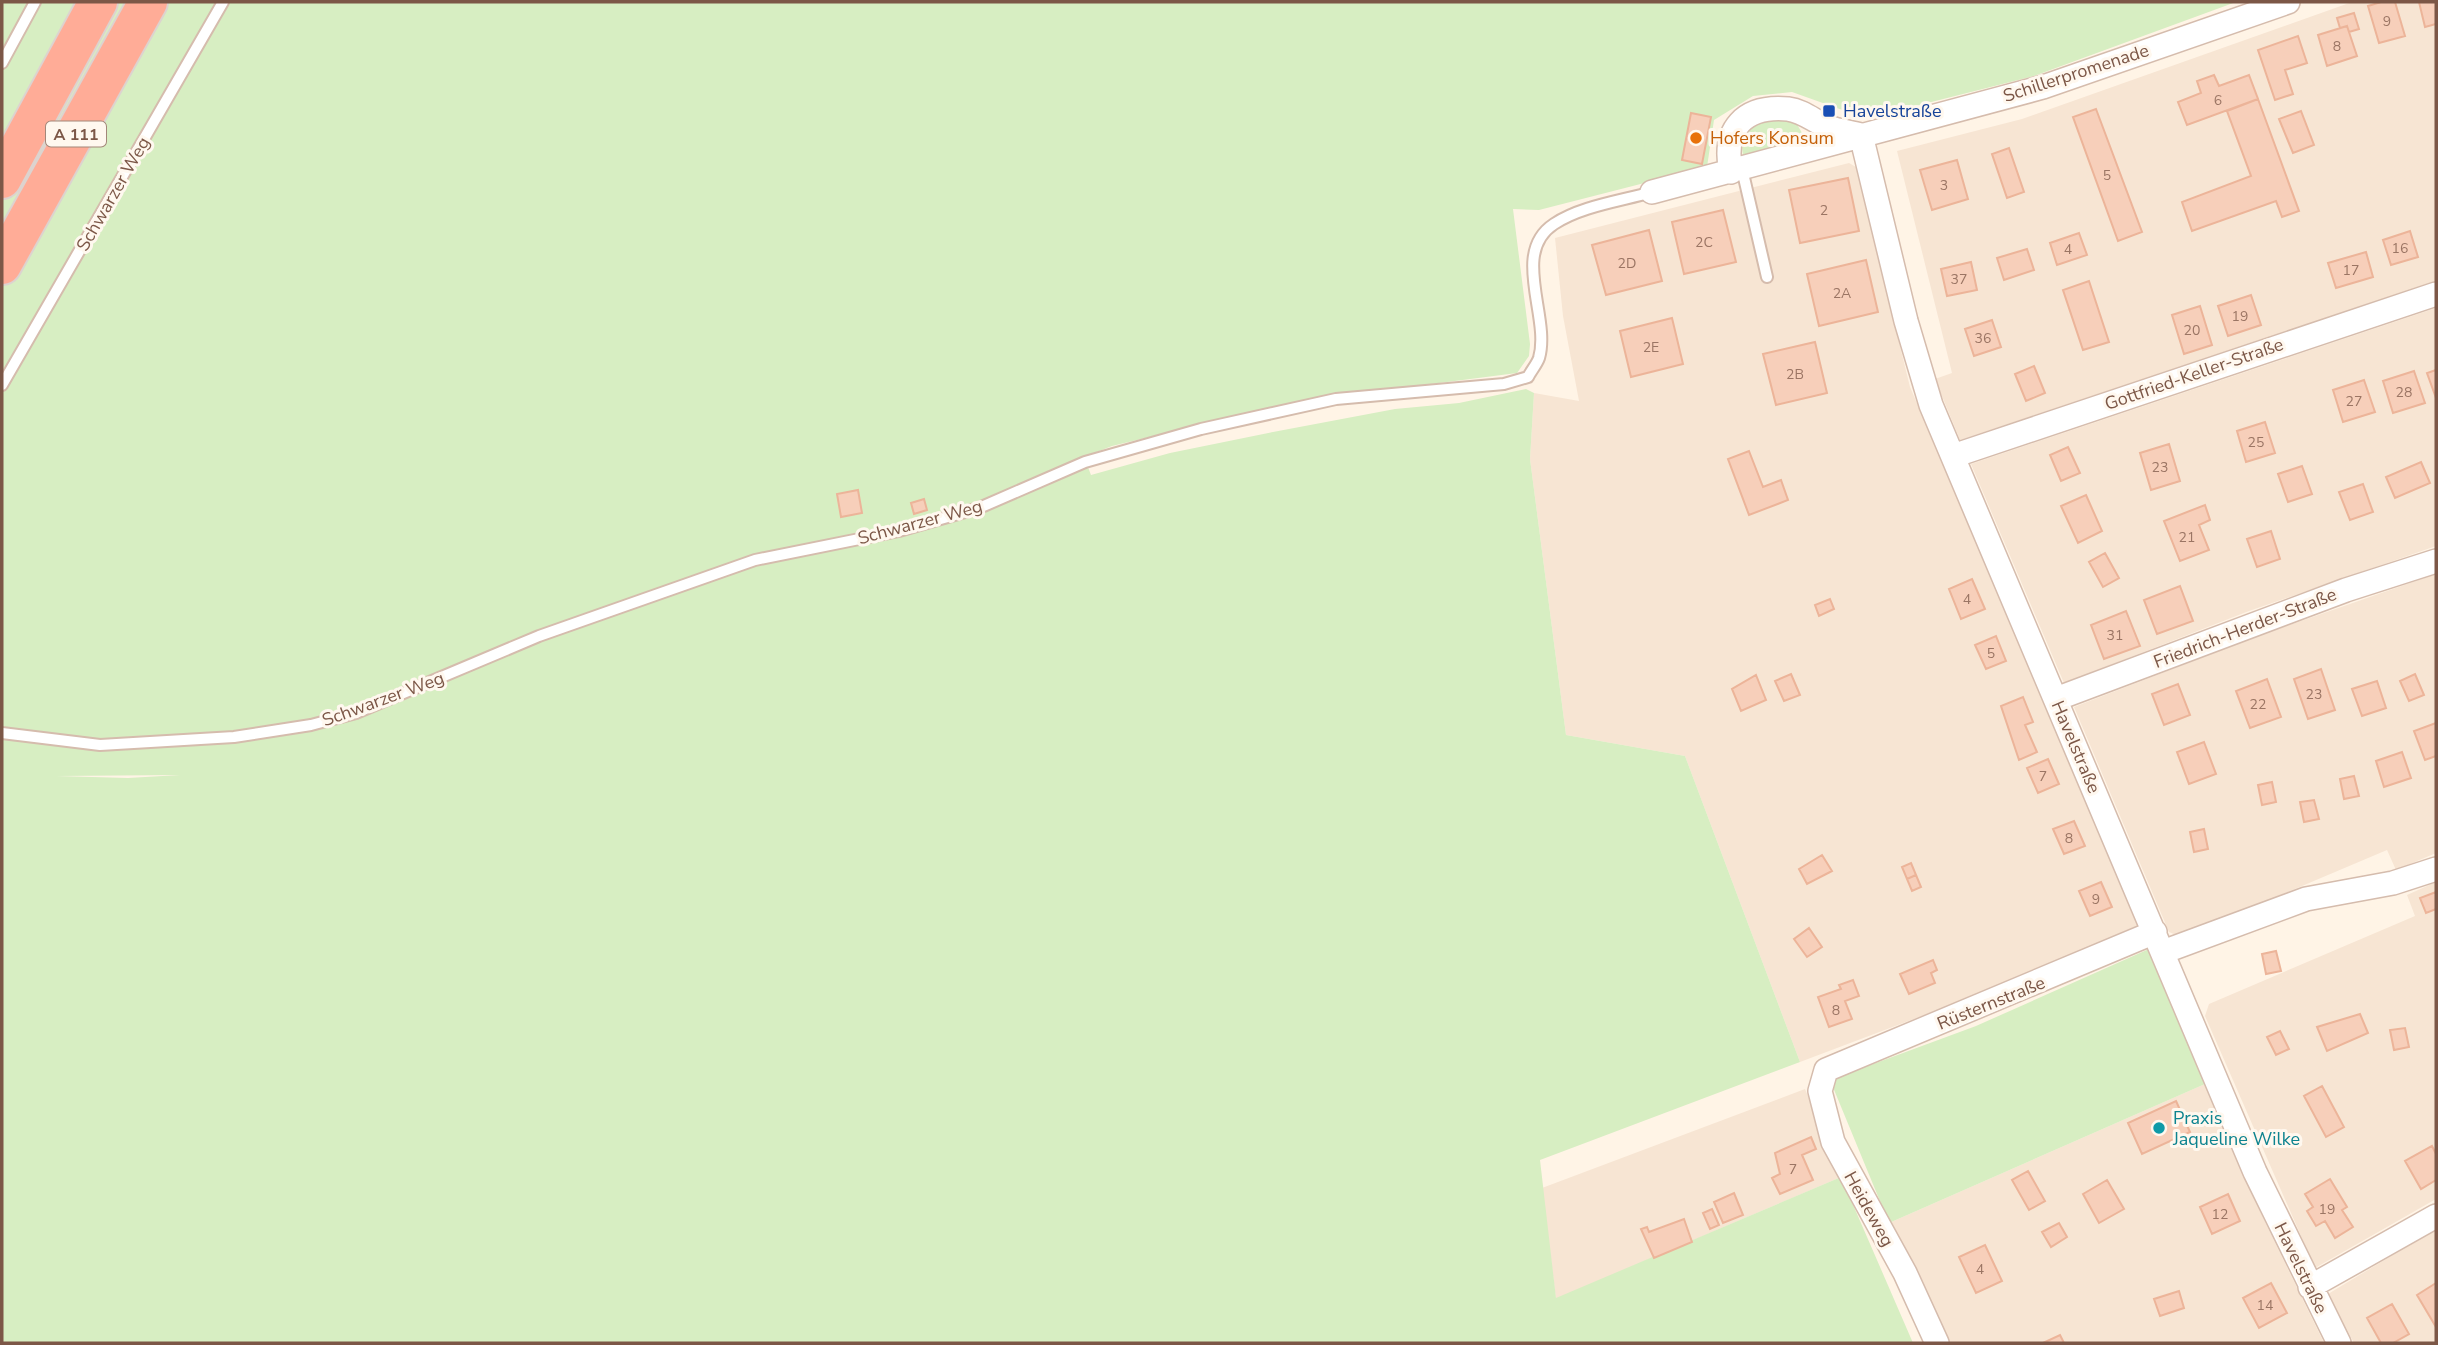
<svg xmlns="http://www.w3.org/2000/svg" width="2438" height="1345" font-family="'Nunito Sans',sans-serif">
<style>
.residential{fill:#f7e5d3}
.green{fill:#d7eec2;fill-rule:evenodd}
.building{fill:#f7cfba;stroke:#ecb499;stroke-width:2}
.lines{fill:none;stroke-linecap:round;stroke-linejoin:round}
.lane-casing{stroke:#d5bcad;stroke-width:14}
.street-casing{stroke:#d5bcad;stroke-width:26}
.highway-casing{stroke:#ddd3cf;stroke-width:42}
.lane{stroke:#fff;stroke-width:10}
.street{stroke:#fff;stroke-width:23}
.highway{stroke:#ffac97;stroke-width:38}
.transit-dot{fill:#1a4fb4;stroke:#fff8ef;stroke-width:2.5}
.food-dot{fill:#e8710a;stroke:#fff8ef;stroke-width:2.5}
.culture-dot{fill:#0f9aa8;stroke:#fff8ef;stroke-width:2.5}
.labels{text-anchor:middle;stroke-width:6;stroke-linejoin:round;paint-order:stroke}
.number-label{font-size:14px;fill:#9b7564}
.shield{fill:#fff8ef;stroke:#a38779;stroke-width:2}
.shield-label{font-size:16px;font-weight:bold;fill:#7c5747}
.street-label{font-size:18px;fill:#7c5747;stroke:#fff8ef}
.transit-label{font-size:18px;fill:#164399;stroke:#fff8ef;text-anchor:start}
.food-label{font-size:18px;fill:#c56008;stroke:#fff8ef;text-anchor:start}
.culture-label{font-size:18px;fill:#0d838f;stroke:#fff8ef;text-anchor:start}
</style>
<rect width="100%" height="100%" fill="#fff4e6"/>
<path class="residential" d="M2352,2H2436V281L1960,440L1935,379L1952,373L1897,151L2022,119Z
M1849,163L1856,167L1910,387L2139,925L1964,1000L1800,1062L1685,756L1566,735L1530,459L1534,393L1579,401L1563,316L1555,238Z
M2436,308V546L2249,611L2064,683L1971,464Z
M2436,574V853L2396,870L2387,850L2181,937L2169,932L2074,707L2258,636Z
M2436,882V1199L2315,1268L2205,1016L2209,1004L2415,916L2407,895Z
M2205,1084L2265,1222L2324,1343H1941L1889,1223Z
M1805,1089L1841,1177L1556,1299L1542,1188Z
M2436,1229V1343H2354L2328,1294Z"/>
<path class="green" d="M2,2H2236L2034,76L1888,113L1862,117L1792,92L1753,96L1714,120L1707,167L1539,210L1513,209L1530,344L1529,356L1517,373L1299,401L1112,446L1084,457L1091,475L1170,453L1273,432L1395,409L1459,403L1526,389L1534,393L1530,459L1566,735L1685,756L1800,1062L1540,1160L1556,1298L1841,1177L1913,1343H2ZM180,775L128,778L56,776H57Z
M1778,117L1795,121L1805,138L1743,156L1741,137L1748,127Z
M2149,949L2205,1084L1889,1223L1830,1080L1976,1026Z"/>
<path class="building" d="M2381,2H2395L2405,36L2379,43L2368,6Z
M2419,2H2436V24L2425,27Z
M2354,13L2359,29L2349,32L2347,26L2340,28L2337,18Z
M2347,26L2357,56L2327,66L2318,35Z
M2298,36L2307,63L2285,70L2293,94L2275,100L2258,50Z
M2214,75L2219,86L2249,75L2258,99L2187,125L2178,102L2201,93L2197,81Z
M2258,99L2299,211L2282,217L2276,201L2192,231L2182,202L2251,176L2227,111Z
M2096,109L2142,232L2118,241L2073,117Z
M2301,111L2314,145L2293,153L2279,119Z
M1691,113L1711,117L1702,164L1682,160Z
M2009,148L2024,192L2007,198L1992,154Z
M1957,160L1968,199L1932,210L1920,170Z
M1848,178L1859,231L1800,243L1789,190Z
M1723,210L1736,262L1684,274L1672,222Z
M1649,230L1662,281L1606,295L1592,245Z
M2410,231L2418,257L2391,265L2383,240Z
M2079,233L2087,255L2057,265L2050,243Z
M2027,249L2034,270L2004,280L1997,258Z
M2366,252L2373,277L2336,288L2328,263Z
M1866,260L1878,312L1819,326L1807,274Z
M1971,262L1977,290L1947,296L1941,269Z
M2089,281L2109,342L2083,350L2063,290Z
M2251,295L2261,325L2228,336L2218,306Z
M2200,306L2212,345L2184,354L2172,315Z
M1672,318L1683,364L1631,377L1620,331Z
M1992,320L2001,347L1974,356L1965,329Z
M1815,342L1827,393L1776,405L1763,354Z
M2034,366L2045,393L2026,401L2015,374Z
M2436,370V398L2427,373Z
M2414,371L2425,403L2393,413L2383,381Z
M2364,380L2375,412L2343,422L2333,390Z
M2265,422L2275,453L2246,462L2237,431Z
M2169,444L2180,481L2151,490L2140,453Z
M2068,447L2080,473L2061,481L2050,455Z
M1749,451L1763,487L1781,480L1788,500L1749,515L1728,459Z
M2421,462L2430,483L2395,498L2386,477Z
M2302,466L2312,494L2288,502L2278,474Z
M2363,484L2373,512L2350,520L2339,492Z
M858,490L862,513L841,517L837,494Z
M2086,495L2102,531L2078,543L2061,506Z
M924,499L927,510L914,514L911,503Z
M2205,505L2210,520L2199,525L2209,550L2180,561L2164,521Z
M2271,531L2280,559L2257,567L2247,539Z
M2105,553L2119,578L2103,587L2089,562Z
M1972,579L1985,609L1961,619L1949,589Z
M2180,586L2193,621L2157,634L2144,600Z
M1830,599L1834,609L1819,616L1815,605Z
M2126,611L2140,646L2104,659L2091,625Z
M1996,636L2006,661L1986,669L1975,645Z
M2321,669L2335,710L2308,719L2294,679Z
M1791,674L1800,695L1784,701L1775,681Z
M2415,674L2424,695L2409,701L2400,681Z
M1756,675L1766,700L1741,711L1732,689Z
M2267,679L2281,717L2250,728L2236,691Z
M2377,681L2386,708L2362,716L2352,689Z
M2178,684L2190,715L2164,725L2152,694Z
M2023,697L2033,722L2025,725L2037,752L2019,760L2001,706Z
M2436,723V756L2425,760L2414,731Z
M2204,742L2216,774L2189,784L2177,752Z
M2402,752L2411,778L2384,787L2376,761Z
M2048,759L2059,784L2038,793L2027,768Z
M2354,776L2359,796L2344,799L2340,779Z
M2272,782L2276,802L2262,805L2258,785Z
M2314,800L2319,819L2304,822L2300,802Z
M2074,821L2085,846L2064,854L2053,829Z
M2204,829L2208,849L2194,852L2190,832Z
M1822,855L1832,871L1807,884L1799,869Z
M1911,863L1916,875L1907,879L1902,867Z
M1916,875L1921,887L1912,891L1907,879Z
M2101,882L2112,907L2090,916L2079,891Z
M2436,892V909L2426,913L2420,898Z
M1809,928L1822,947L1807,957L1794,939Z
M2276,951L2281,971L2266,974L2262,954Z
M1933,960L1937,970L1931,973L1935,983L1909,994L1900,974Z
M1853,980L1859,996L1845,1001L1852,1019L1829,1027L1818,997L1841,989L1839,985Z
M2360,1014L2368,1033L2327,1051L2317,1027Z
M2405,1028L2409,1047L2394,1050L2390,1030Z
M2280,1031L2289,1049L2276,1055L2267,1037Z
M2322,1086L2344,1127L2326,1137L2304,1096Z
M2176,1101L2190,1132L2142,1154L2128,1123Z
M1811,1137L1816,1149L1802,1155L1813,1180L1780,1194L1772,1178L1780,1174L1775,1153Z
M2432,1146L2436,1154V1180L2421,1189L2405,1161Z
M2028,1171L2045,1201L2029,1210L2012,1180Z
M2330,1179L2347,1207L2342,1210L2353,1227L2335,1238L2325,1221L2316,1226L2307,1211L2313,1207L2305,1194Z
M2107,1180L2124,1209L2099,1223L2083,1194Z
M1734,1193L1743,1215L1723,1223L1714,1202Z
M2228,1194L2240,1221L2212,1234L2200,1207Z
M1712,1209L1719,1225L1710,1229L1703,1213Z
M1684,1219L1692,1242L1654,1258L1641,1229L1647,1227L1649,1232Z
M2059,1223L2067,1237L2051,1247L2042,1232Z
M1985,1245L2002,1281L1976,1293L1959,1257Z
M2271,1283L2287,1313L2259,1328L2243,1298Z
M2436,1283V1327L2417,1295Z
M2179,1291L2184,1308L2160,1316L2154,1299Z
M2392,1304L2409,1334L2393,1343H2381L2367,1318Z
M2060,1335L2064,1343H2043Z"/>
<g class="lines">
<defs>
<path id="lane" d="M2,63L35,2
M1742,169L1767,277
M2,385L223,2
M2,733L100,745L234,737L311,725L356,713L539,636L755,560L899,531L979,508L1085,462L1201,429L1336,399L1504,384L1528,377C1531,371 1537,364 1539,358C1551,317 1510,253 1554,224C1581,206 1621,201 1652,192"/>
<path id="street" d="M1861,135L1906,321L1931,405L2255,1172L2339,1343
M1731,172C1722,129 1744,105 1788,109C1804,111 1815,122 1828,127C1838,131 1850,132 1861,135
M1652,192L2043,87L2288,2
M1953,456L2436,294
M2056,699L2346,590L2436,561
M2163,952L2306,899L2393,883L2436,869
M2310,1287L2436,1216
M1937,1343L1905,1273L1833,1142L1820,1091L1826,1070L2155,932"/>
<path id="highway" d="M2,179L98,2
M2,265L148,2"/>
</defs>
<use href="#lane" class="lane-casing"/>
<use href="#street" class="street-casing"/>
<use href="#highway" class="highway-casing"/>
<use href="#lane" class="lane"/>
<use href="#street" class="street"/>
<use href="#highway" class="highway"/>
</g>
<rect class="transit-dot" x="1822" y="104" width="14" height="14" rx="3.5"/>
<circle class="food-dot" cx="1696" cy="138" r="7"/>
<circle class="culture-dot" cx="2159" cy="1128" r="7"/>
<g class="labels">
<g class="number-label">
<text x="2387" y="26">9</text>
<text x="2337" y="51">8</text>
<text x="2218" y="105">6</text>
<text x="2107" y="180">5</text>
<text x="1944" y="190">3</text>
<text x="1824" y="215">2</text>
<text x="1704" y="247">2C</text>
<text x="2400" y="253">16</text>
<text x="2068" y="254">4</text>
<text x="1627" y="268">2D</text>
<text x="2351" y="275">17</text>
<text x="1959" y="284">37</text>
<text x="1842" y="298">2A</text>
<text x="2240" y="321">19</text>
<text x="2192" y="335">20</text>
<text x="1983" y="343">36</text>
<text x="1651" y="352">2E</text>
<text x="1795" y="379">2B</text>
<text x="2404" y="397">28</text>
<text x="2354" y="406">27</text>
<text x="2256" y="447">25</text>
<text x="2160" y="472">23</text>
<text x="2187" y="542">21</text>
<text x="1967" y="604">4</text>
<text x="2115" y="640">31</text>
<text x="1991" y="658">5</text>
<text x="2314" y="699">23</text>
<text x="2258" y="709">22</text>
<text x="2043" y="781">7</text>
<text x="2069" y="843">8</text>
<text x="2096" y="904">9</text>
<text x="1836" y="1015">8</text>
<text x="1793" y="1174">7</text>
<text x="2327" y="1214">19</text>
<text x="2220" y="1219">12</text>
<text x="1980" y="1274">4</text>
<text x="2265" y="1310">14</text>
</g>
<rect class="shield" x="46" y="121.5" width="60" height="25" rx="5"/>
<g class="shield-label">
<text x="76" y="140">A 111</text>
</g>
<g class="street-label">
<text transform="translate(2076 73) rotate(-18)" y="6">Schillerpromenade</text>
<text transform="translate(113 194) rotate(-60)" y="6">Schwarzer Weg</text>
<text transform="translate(2194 374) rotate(-19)" y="6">Gottfried-Keller-Straße</text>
<text transform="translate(920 522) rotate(-15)" y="6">Schwarzer Weg</text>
<text transform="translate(2245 628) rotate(-21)" y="6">Friedrich-Herder-Straße</text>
<text transform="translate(383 699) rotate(-20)" y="6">Schwarzer Weg</text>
<text transform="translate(2076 747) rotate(67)" y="6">Havelstraße</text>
<text transform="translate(1991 1003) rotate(-22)" y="6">Rüsternstraße</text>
<text transform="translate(1869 1209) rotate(61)" y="6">Heideweg</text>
<text transform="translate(2301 1268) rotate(64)" y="6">Havelstraße</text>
</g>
<g class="transit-label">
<text x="1843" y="117">Havelstraße</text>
</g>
<g class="food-label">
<text x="1710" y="144">Hofers Konsum</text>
</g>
<g class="culture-label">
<text x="2173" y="1124">Praxis<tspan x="2173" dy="21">Jaqueline Wilke</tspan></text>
</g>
</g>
<rect width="2438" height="1345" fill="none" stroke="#7c5747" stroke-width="7"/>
</svg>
